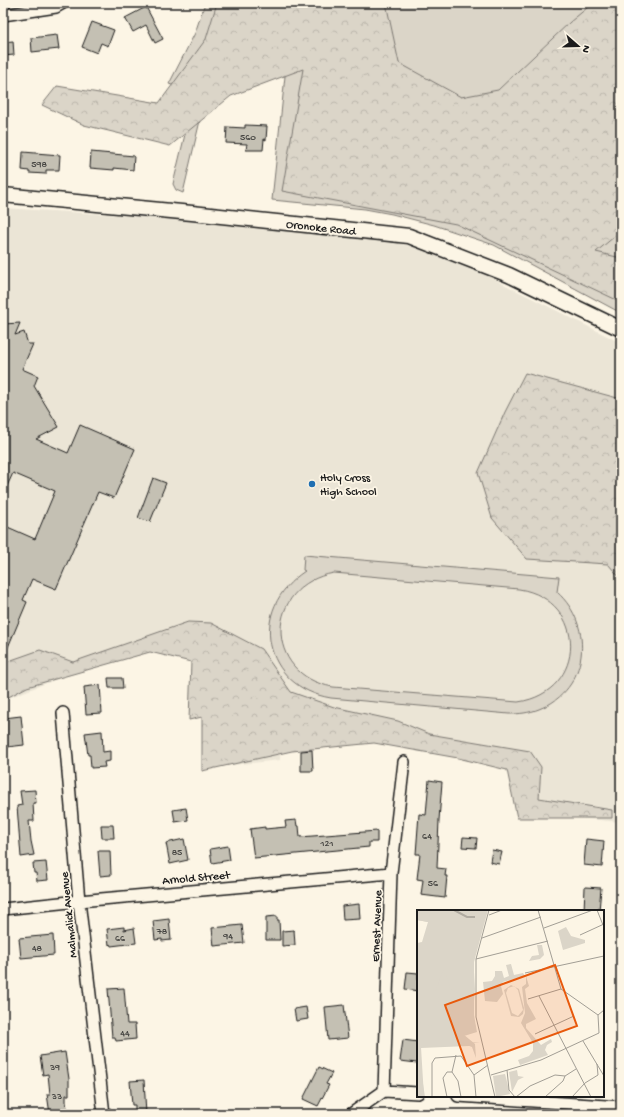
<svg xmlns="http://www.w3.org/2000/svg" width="624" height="1117" font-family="'Gochi Hand',sans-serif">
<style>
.built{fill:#ebe5d6}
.grass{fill:#dbd5c8;stroke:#7c7872;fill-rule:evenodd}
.forest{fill:url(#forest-crowns);stroke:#7c7872}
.building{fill:#c4c0b3;stroke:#1c1c1c}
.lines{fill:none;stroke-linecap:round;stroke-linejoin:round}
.minor-casing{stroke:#1c1c1c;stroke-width:14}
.tertiary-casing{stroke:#1c1c1c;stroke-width:17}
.minor{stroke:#fcf5e5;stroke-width:11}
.tertiary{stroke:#fcf5e5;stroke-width:14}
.poi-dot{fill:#1f6fb2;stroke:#fcf5e5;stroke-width:1.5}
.labels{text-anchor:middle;stroke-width:3.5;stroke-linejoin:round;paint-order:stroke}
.number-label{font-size:10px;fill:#464542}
.street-label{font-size:12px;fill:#1c1c1c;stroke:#fcf5e5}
.poi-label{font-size:12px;fill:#1c1c1c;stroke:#fcf5e5;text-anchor:start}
.inset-river{fill:none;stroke:#b0aba1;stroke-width:2}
.inset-road{fill:none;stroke:#a29e95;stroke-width:1}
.view{fill:#e8590c;fill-opacity:0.15;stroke:#e8590c;stroke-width:2}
.inset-edge{fill:none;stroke:#1c1c1c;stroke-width:2}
</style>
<defs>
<pattern id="forest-crowns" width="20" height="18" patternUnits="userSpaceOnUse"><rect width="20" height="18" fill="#dbd5c8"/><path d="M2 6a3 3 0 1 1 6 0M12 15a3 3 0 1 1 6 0" fill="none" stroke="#bbb6ab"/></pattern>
</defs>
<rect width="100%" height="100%" fill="#fcf5e5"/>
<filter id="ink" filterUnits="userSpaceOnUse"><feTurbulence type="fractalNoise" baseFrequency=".025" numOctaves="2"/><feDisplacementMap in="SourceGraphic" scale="8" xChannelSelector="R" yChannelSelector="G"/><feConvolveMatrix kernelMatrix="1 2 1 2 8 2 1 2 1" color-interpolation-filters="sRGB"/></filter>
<g filter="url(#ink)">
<path class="built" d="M3,208L135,216L348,235L387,240L418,248L462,263L621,343V822L520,813L526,758L390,735L281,746L280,760L211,767L198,624L3,700Z"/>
<path class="grass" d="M205,3H621V313L494,245L434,225L392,214L365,209L272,200L285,76L214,61L183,193L176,190L173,184L195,93L169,84L195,33Z
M304,555L559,577L557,592C595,626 589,690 539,709C529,713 519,714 509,714L331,698C263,687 247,609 305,571L303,570ZM334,573L519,589C588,600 588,692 518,702L333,687C263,675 264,585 334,573Z"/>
<path class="forest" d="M217,3H386L399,63L461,97L498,90L570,22L593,3H621V231L596,252L621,258V302L456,224L282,191L303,69L231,96L170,146L84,125L42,105L57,86L159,103L206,39Z
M525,373L621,399V579L608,564L527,559L492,518L478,473L505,412Z
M188,622L211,623L261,649L291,692L334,707L398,721L429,734L530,751L541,767L539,798L612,810V818H517L507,770L458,758L374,743L292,751L202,771V717L189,720L191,662L150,652L27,687L3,700V663L40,650L73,662Z"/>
<path class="building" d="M146,7L163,39L155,43L146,25L133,32L125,18Z
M92,22L114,30L108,46L101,43L97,53L82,47Z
M57,35L59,49L32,52L31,38Z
M13,41L14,55L3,56V42Z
M245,125L267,126L266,140L264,139L263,150H246L247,144L226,143L227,127L245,128Z
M23,152L60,155L59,170H46V174L29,173V171L22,170Z
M91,152L134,156L133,170L114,168V170L90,168Z
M20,323L15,335L24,332L28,344H33L22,369L38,376L34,386L59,427L36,439L68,453L80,425L135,449L114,498L98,492L56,589L32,579L23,600L27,602L3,659V603L6,596L3,595V525L35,539L55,491L13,473L3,495V324Z
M153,478L166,483L150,522L138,518Z
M108,678H122L123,688H109Z
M100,685L102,713L86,714L84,687Z
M21,716L24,745L7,747L4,718Z
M102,731L103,752L110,751V761L104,762L105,767L91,768L90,755H88L85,733Z
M312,750L313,771H301V751Z
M429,780L442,782L439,820L437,868L446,869L445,876H447L445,898L421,895L423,880L417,879L420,854H416L419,814L426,815Z
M35,790L36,803H33L34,821H29L31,841L34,855L21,857L17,806L22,805L20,791Z
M186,808L188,820L175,822L173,810Z
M296,820L297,826H299L300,837L377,831V842H369V847L254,858L250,829L265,827V829L286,827L285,821Z
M101,825H113L114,838H102Z
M463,837L477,838L476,848L462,847Z
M184,839L188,860L170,864L166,843Z
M586,839L604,841L602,867L584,865Z
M228,846L230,860L212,863L210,849Z
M492,850L502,852L499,864L490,862Z
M98,851H110L111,875L100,876Z
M46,862L48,880L37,881L36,873H34L33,863Z
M585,887L601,888L599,911H584Z
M359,904L360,919L343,920L342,906Z
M277,916V920H279L280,940H266V917Z
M169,919L171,940L162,941V939L155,940L153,921Z
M242,925L244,943L214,946L212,928Z
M124,927V930L134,928L136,943L111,946L110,944L109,945L107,929Z
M294,930L295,945L282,946V931Z
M53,935L54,955L21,958L19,938Z
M407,972L418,973V991L405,989Z
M124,988L127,1024H135L136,1039L116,1041L115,1037H112L108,989Z
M344,1005L348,1038L328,1040L325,1007Z
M306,1007L308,1019L296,1021L294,1009Z
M403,1040L418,1042V1059L417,1063L400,1061Z
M65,1052L69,1079V1095H66V1102L68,1114H50L47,1094H50L48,1074L43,1075L40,1056Z
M319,1067L332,1073L326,1084L329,1085L318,1106L303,1099Z
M144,1080L146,1114H135V1105H132L130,1081Z"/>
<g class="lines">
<defs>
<path id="minor" d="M3,15L56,7L63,3
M63,713L79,901L104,1114
M3,909L79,901L391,873
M384,1091L391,873L404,762
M458,1096L621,1107
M351,1114L384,1091L418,1093"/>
<path id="tertiary" d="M3,195L192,213L409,236L509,275L621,329"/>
</defs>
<use href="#minor" class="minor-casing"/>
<use href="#tertiary" class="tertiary-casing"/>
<use href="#minor" class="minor"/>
<use href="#tertiary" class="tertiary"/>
</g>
</g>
<circle class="poi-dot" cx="312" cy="484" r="4"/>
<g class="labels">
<g class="number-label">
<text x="248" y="140">560</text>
<text x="39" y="167">598</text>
<text x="427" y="839">64</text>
<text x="327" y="846">121</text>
<text x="177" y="855">85</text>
<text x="433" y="886">56</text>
<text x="162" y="934">78</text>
<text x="228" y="939">94</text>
<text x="120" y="941">66</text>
<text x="37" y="951">48</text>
<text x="125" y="1036">44</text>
<text x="55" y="1070">39</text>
<text x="57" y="1099">33</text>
</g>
<g class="street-label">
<text transform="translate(321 227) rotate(6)" y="4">Oronoke Road</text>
<text transform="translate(196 877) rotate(-5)" y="4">Arnold Street</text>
<text transform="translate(68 915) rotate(-96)" y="4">Malmalick Avenue</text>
<text transform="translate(376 926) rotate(-88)" y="4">Ernest Avenue</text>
</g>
<g class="poi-label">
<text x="320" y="481">Holy Cross<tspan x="320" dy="14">High School</tspan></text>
</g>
</g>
<g transform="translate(417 910)">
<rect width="187" height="187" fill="#fcf5e5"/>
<path d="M0,0H71L57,52V105L60,122L47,126L49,133L63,132L52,134V136L4,138L3,154L8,187H0V33L5,32L11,12L0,10ZM94,75L102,79L107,98L106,104L102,107L94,106L87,80ZM97,76L101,80L106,100L101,106L95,103L89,83L91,78Z" fill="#dbd5c8" fill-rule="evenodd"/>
<path d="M0,0H14L11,12L0,10ZM149,17L154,26L168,30V33L146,40L141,21ZM120,35H125L127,45L123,49L112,51L115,46L122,45ZM56,45L58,79L56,103L59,121L46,124L58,134L59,148L55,137L47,134L4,137L7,187H0V112L22,118H36L42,115L41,104L21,93L22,87L18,83L26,60L31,69L33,79L53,88ZM94,54L97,65L106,63L108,66L86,72L84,76L86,84L80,92L68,91L66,72L75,71L78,66V61H85L87,68L92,66L89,55ZM109,66L112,76L108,79L110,93L119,109L109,114V118L124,135L134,129L135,132L130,135L128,140L131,145L103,155L101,150L112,146L116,141V133L104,113L108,103L105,77L109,74ZM100,160L101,166L107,167L101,170L95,182L92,162ZM88,164L93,184L79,187L76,166Z" fill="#dbd5c8"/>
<path class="inset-river" d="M37,0L50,7H58"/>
<path class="inset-road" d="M72,0L59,49V107L78,187M121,0L144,79L181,105M180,0L186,15M72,5L85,0M127,18L176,0M163,25L187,14M65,28L124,7M59,49L131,31M108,63L187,46M122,86L174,187M111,89L144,79M118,124L157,106M166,131L187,166M39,145L35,162L41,171L44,187M90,160L92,180L98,187M74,165L124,150L182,123L181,105L187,100M15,187V153L18,148L44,146L57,165M30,187L26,168L30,162H35M59,187L57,165L71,155M99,187L113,176L138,165L148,166L159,159M128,187L146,171L148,166M155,187L168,173L181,165L180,154"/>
<path class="view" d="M138,55L160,116L50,156L28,95Z"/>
<rect width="187" height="187" class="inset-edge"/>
</g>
<rect width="624" height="1117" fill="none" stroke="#fcf5e5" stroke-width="16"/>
<rect x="8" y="8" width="608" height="1101" fill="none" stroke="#1c1c1c" stroke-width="1.5" filter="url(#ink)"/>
<g transform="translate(578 46) rotate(110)" stroke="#fcf5e5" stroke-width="3" paint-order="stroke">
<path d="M0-3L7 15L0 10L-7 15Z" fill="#1c1c1c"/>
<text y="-6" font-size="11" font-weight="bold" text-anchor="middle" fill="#1c1c1c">N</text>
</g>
</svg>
